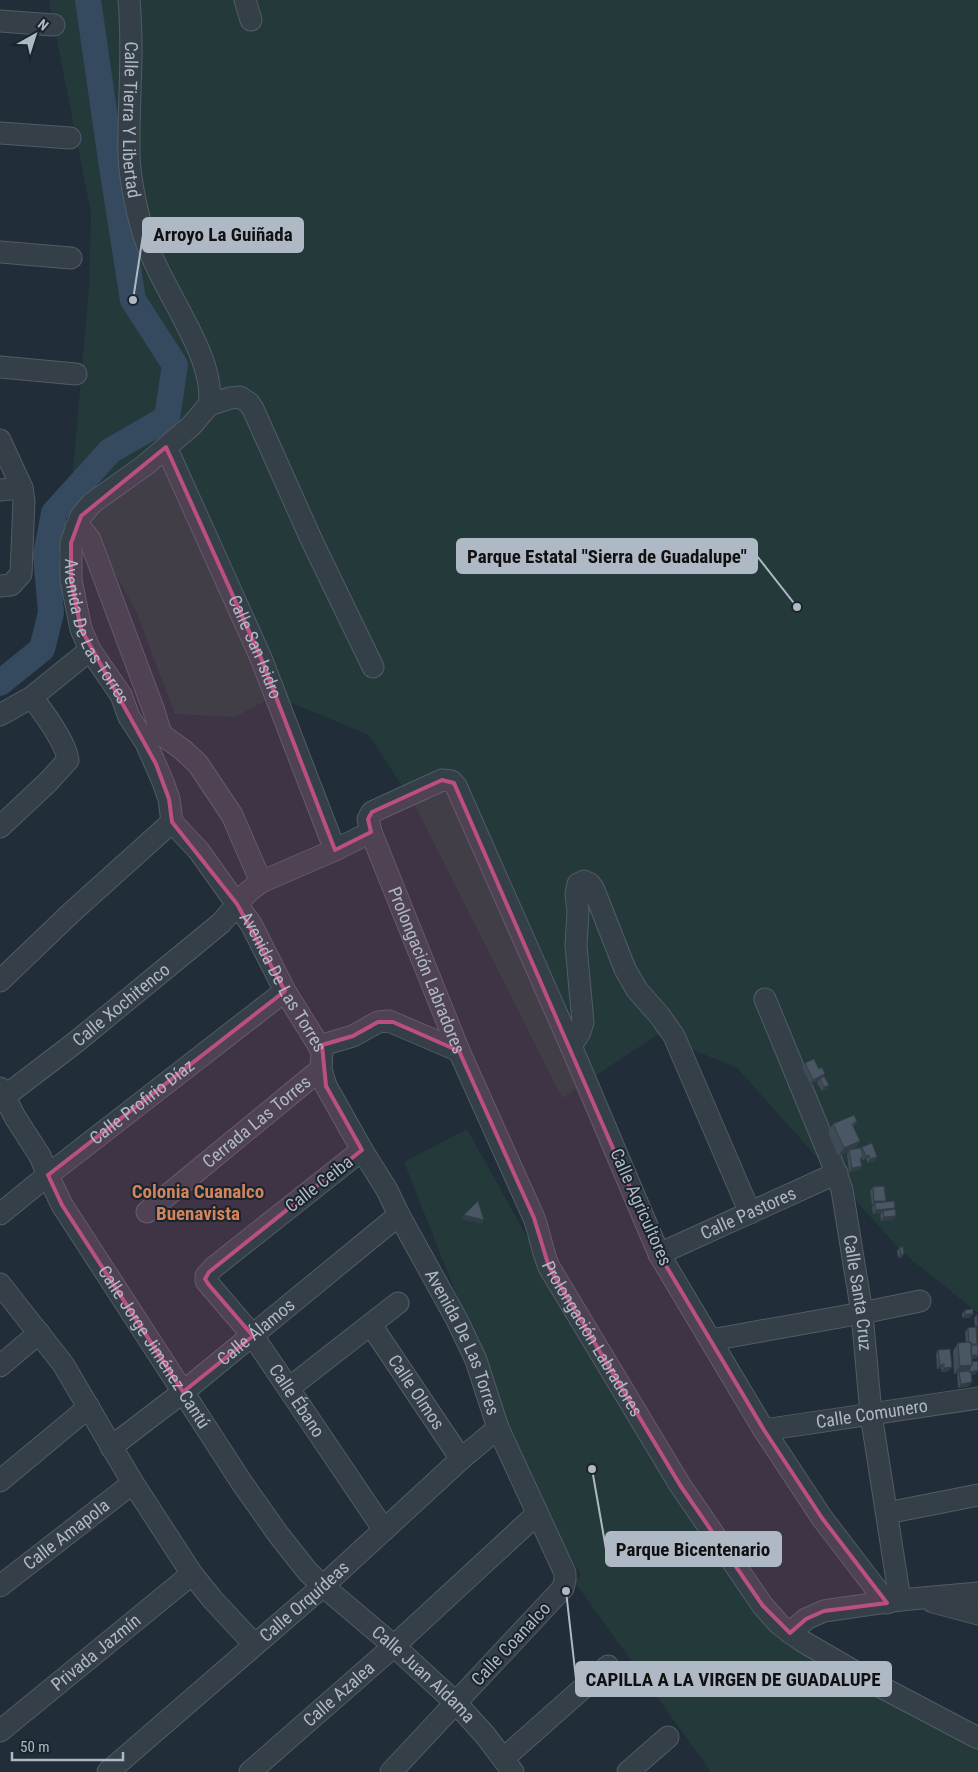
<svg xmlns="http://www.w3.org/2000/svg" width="978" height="1772" font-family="'Roboto Condensed',sans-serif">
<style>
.green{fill:#243a3a}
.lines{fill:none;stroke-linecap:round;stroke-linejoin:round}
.river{stroke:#354a5f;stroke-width:26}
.minor-casing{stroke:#525c66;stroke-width:23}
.minor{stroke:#343f48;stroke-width:21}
.wall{fill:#3f4b56}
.shaded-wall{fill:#333d46}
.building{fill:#495764;stroke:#333d46}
.marked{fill:#bb5080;fill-opacity:0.2;stroke:#bb5080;stroke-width:4;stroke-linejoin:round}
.labels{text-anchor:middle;stroke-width:4;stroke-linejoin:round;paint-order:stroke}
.street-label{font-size:18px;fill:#afb9c5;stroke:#1a242d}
.neighbourhood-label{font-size:19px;font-weight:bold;fill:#d1845e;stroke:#1a242d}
.leader{fill:none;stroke:#afb9c5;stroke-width:2}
.callout-dot{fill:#afb9c5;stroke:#1a242d;stroke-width:2}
.callout{fill:#afb9c5;stroke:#afb9c5;stroke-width:2}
.callout-label{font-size:19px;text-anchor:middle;font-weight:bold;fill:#111}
</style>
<rect width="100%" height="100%" fill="#212d38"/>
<path class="green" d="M49,0H978V1313L902,1252L737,1068L657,1035L562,1098L418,811L369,735L274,696L235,717L175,714L136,611L71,494L89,287L91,213Z
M467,1129L614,1393L757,1611L978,1746V1772H711L574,1581L581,1575L542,1511L404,1162Z"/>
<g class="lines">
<path class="river" d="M0,683L42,649L51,613L46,555L54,513L110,451L167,418L175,365L133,300L112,167L88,0"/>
<defs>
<g id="minor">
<path id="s1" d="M129,0C134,52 128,103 129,155C130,181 138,220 147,244C162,290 217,358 209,405"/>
<path d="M245,0L251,20"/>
<path d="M0,21L54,25"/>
<path d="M0,133L70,138"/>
<path d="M0,252L71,258"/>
<path d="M0,367L76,374"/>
<path d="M0,440L22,488L24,501L21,574L11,585L0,586"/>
<path id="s2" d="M166,447L261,658L335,850"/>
<path d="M0,490L22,488"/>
<path d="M76,527L85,533L90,540L154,711L161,734L183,750L198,764L232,815L261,882"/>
<path id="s3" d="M373,667L312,541L253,409L249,403L240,397L230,398L209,405L191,426L144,466L92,503L81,516L71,543V580L81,629L90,650L121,695L129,717L146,743L163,782L169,799L172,822L199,851L251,924L285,991L319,1046L322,1052L321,1069L326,1086L362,1150L387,1190L399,1215L457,1320L476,1360L498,1428L565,1573V1580L563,1588L391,1772"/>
<path d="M0,715L32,697L90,650"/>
<path d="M0,827L48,782L68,760C66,742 43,712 32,697"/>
<path d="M0,981L72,912L172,822"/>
<path id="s4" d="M765,999L830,1157L842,1190L862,1313L871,1414L900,1600"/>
<path d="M319,1046L353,1036L378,1022L389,1021L459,1051"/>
<path d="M571,1046L580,1032L583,1022L576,946L578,911L576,894L578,884L584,881L590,884L594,890L625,969L637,990L660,1016L674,1036L750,1213"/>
<path id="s5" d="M0,1088L15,1117L40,1156L50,1180L62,1205L242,1483L278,1534L308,1572L323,1586L394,1646L456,1703L485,1735L513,1772"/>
<path id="s6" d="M0,1100L76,1042L221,923L248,892L261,882L335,850L371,832"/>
<path id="s7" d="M362,1150L213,1268L206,1276V1281L253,1336L384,1530"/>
<path id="s8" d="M147,1212L321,1069"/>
<path id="s9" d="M0,1214L48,1175L285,991"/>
<path id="s10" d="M659,1254L837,1173"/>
<path d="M0,1284L63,1364L133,1483L192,1574L213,1600L254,1644"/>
<path id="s11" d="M371,1325L461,1459"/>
<path d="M711,1340L862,1313L920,1301"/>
<path d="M0,1366L39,1333"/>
<path d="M289,1388L398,1303"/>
<path id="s12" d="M764,1430L978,1398"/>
<path id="s13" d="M111,1447L183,1392L399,1215"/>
<path d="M0,1481L89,1407"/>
<path d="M887,1513L978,1495"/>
<path id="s14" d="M0,1586L133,1483"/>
<path d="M933,1602L978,1614"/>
<path id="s15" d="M887,1603L822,1518L764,1430L659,1254L571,1046L456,786L451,781L442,780L372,812L368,819L371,832L459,1051L534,1218C540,1234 542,1251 549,1267L680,1485L763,1606L779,1624L802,1641L883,1688L978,1738"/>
<path d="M790,1633L806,1619L824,1611L900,1600L978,1593"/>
<path id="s16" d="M0,1731L192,1574"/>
<path d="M503,1759L608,1666"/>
<path id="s17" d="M108,1772L323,1586L461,1459L498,1428"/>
<path id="s18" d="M250,1772L394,1646L537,1514"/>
<path d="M628,1772L668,1737"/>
</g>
</defs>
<use href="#minor" class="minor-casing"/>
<use href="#minor" class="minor"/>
</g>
<path class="wall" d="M805,1063L819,1069L829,1085L827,1089L822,1091L817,1083L819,1080L810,1084L802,1067Z
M857,1121L853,1127L860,1141L854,1149L861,1148L862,1147L877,1157L874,1161L868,1163L866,1159L863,1160L862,1158L861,1161L862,1166L859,1170L849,1172L847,1154L848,1152L838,1156L828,1132L833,1124Z
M873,1187L884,1202L894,1209L893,1220L881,1221L880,1215L881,1213L873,1214L872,1207L874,1205H872L870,1191Z
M900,1247L904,1254L901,1258H898L897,1251Z
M965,1310L970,1318H962V1314Z
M977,1314L978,1326H975L974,1318Z
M977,1327H978V1356L976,1359H972L976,1374L971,1375L969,1386L958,1388L957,1376L958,1374H954L953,1351L958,1343H966L965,1332L968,1328H976Z
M938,1350L949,1371L942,1372L941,1368L937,1369L936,1354Z"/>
<path class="shaded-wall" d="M825,1074L823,1078L810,1084L813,1080Z
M829,1085L827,1089L822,1091L824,1087Z
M860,1141L854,1149L849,1150L848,1152L838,1156L844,1148Z
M869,1155L866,1159L863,1160L866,1156Z
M877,1157L874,1161L868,1163L870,1159Z
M862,1166L859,1170L849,1172L852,1168Z
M874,1201H886L883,1205L875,1203L874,1205H872Z
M895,1208L893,1212L883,1211L881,1213L873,1214L876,1210Z
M464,1215L484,1220L481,1224L461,1219Z
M896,1216L893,1220L881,1221L884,1217Z
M901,1254H904L901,1258H898Z
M965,1314H973L970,1318H962Z
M971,1355H978V1356L976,1359H968Z
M944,1364L941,1368L937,1369L940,1365Z
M972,1365L967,1373L959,1372L958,1374H954L960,1366Z
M952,1367L949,1371L942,1372L944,1368Z
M978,1370L976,1374L968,1376L970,1372Z
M972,1382L969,1386L958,1388L961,1384Z"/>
<path class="building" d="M814,1059L819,1069L822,1067L825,1074L813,1080L805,1063Z
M824,1076L829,1085L824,1087L820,1079Z
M854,1115L857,1121L852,1124L860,1141L844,1148L833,1124Z
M872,1143L877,1157L870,1159L869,1155L866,1156L862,1147Z
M861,1148L863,1157L860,1158L862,1166L852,1168L849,1150Z
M884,1186L886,1201H874L873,1187Z
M478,1201L484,1220L464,1215Z
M894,1201L895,1208L876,1210L875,1203Z
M895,1209L896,1216L884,1217L883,1211Z
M900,1247H903L904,1254H901Z
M973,1309V1314H965V1310Z
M976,1327L977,1344H971V1342L969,1343L968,1328Z
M977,1327H978V1343Z
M971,1342L972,1365L960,1366L958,1343Z
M971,1345H978V1355H971Z
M950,1349L952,1367L944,1368V1364L940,1365L938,1350Z
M978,1361V1370L970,1372V1368L972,1365V1362Z
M968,1371L971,1373L972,1382L961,1384L959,1372Z"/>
<path class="marked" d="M166,447L261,658L335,850L371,832L368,819L372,812L442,780L454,783L659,1254L764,1430L822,1518L887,1603L824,1611L806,1619L790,1633L763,1606L680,1485L549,1267L534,1218L459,1051L393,1022H378L353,1036L322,1045L326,1086L362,1150L209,1272L205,1279L209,1285L253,1336L183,1392L62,1205L48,1175L285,991L237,904L172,822L169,799L156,764L81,629L71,580V543L81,516Z"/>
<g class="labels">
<g class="street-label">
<text dy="6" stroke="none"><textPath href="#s1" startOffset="120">Calle Tierra Y Libertad</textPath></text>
<text dy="6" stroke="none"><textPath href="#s3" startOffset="628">Avenida De Las Torres</textPath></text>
<text dy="6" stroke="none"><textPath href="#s2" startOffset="219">Calle San Isidro</textPath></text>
<text dy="6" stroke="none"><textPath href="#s15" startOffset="1191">Prolongación Labradores</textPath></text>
<text dy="6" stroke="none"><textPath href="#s3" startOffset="1032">Avenida De Las Torres</textPath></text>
<text dy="6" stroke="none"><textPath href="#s6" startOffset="154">Calle Xochitenco</textPath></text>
<text dy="6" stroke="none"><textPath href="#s9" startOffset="181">Calle Profirio Díaz</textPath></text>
<text dy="6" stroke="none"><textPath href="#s8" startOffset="142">Cerrada Las Torres</textPath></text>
<text transform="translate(319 1184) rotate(-38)" y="6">Calle Ceiba</text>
<text transform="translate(641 1207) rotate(66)" y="6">Calle Agricultores</text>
<text dy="6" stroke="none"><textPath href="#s10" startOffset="98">Calle Pastores</textPath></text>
<text dy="6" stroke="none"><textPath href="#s4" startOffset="310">Calle Santa Cruz</textPath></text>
<text dy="6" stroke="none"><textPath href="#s13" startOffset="185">Calle Álamos</textPath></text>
<text dy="6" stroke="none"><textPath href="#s15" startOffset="1596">Prolongación Labradores</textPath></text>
<text dy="6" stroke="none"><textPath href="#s3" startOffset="1438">Avenida De Las Torres</textPath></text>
<text dy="6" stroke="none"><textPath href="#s5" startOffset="302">Calle Jorge Jiménez Cantú</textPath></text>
<text dy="6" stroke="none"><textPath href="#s11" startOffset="81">Calle Olmos</textPath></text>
<text dy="6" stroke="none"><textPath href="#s7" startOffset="356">Calle Ébano</textPath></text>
<text dy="6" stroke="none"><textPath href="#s12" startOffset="109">Calle Comunero</textPath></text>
<text dy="6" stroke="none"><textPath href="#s14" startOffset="84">Calle Amapola</textPath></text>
<text dy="6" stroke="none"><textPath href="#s17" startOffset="260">Calle Orquídeas</textPath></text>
<text transform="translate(511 1644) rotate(-47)" y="6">Calle Coanalco</text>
<text dy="6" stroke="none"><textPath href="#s16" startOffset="124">Privada Jazmín</textPath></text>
<text dy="6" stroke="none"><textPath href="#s5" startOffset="729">Calle Juan Aldama</textPath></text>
<text dy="6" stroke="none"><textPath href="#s18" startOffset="118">Calle Azalea</textPath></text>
</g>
<g class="neighbourhood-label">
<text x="198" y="1198">Colonia Cuanalco<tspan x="198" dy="22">Buenavista</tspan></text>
</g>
</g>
<path class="leader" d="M133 300L143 235M797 607L757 556M592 1469L606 1549M566 1591L576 1679"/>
<g class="callout-dot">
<circle cx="133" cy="300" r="5"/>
<circle cx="797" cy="607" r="5"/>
<circle cx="592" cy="1469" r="5"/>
<circle cx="566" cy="1591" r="5"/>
</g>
<g class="callout">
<rect x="143" y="218" width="160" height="34" rx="5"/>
<rect x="457" y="539" width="300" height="34" rx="5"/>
<rect x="606" y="1532" width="175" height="34" rx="5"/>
<rect x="576" y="1662" width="315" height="34" rx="5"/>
</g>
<g class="callout-label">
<text x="223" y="241">Arroyo La Guiñada</text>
<text x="607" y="563">Parque Estatal "Sierra de Guadalupe"</text>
<text x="693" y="1556">Parque Bicentenario</text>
<text x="733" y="1686">CAPILLA A LA VIRGEN DE GUADALUPE</text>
</g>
<g transform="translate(35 35) rotate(39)" stroke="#1a242d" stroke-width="4" paint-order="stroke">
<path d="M0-4L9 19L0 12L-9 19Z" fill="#afb9c5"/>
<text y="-8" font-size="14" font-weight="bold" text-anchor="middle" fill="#afb9c5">N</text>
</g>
<path d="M12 1752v8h111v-8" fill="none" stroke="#afb9c5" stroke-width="2.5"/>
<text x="20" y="1752" font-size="15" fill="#afb9c5" stroke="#1a242d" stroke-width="4" paint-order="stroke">50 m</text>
</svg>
